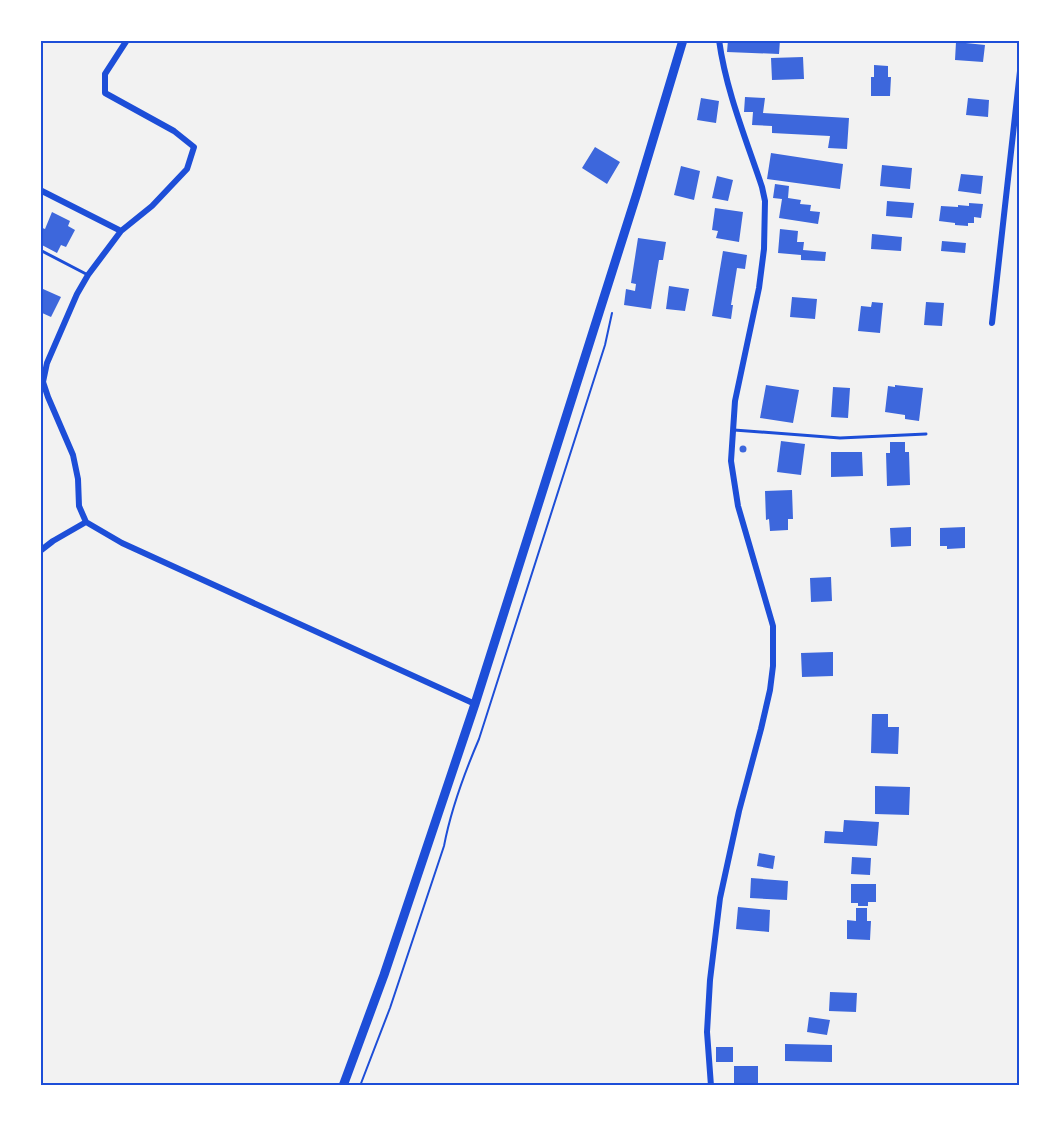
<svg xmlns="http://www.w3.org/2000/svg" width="1060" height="1126" font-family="'Times New Roman',serif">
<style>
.building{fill:#3d67dc}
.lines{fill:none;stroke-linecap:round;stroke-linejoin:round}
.path{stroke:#1d4ed8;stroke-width:2}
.service{stroke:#1d4ed8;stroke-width:3}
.minor{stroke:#1d4ed8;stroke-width:6}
.secondary{stroke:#1d4ed8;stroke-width:9}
.neatline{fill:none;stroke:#1d4ed8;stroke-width:2}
</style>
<rect width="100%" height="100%" fill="#f2f2f2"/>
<path class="building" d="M728,40H780L779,54L727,52Z
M956,42L985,45L983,62L955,60Z
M803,57L804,79L772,80L771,58Z
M874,65L888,66V77H891L890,96H871V77H874Z
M745,97L765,98L763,113L849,118L847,149L828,148L830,136L772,133V126L752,125L753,112H744Z
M701,98L719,101L716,123L697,120Z
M968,98L989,100L988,117L966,115Z
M595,147L620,162L607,184L582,168Z
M771,153L843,164L840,189L767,179Z
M882,165L912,168L910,189L880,186Z
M681,166L700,171L694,200L674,195Z
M961,174L983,176L981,194L958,191Z
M717,176L733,180L728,201L712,198Z
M775,184L789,186L788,198L801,200L800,204L811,205L810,211L820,212L818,224L779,218L782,199L773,198Z
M887,201L914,203L912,218L886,216Z
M969,203L983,204L981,218L974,217V223H968V226L955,225V223L939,221L941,206L958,207V205L969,206Z
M715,208L743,212L739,242L716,238L718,231L712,230Z
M52,212L70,221L68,226L75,230L66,247L61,245L57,253L40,244V227L45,229Z
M780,229L798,231L797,242H804L803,250L826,252L825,261L801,260V255L778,253Z
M872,234L902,237L901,251L871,249Z
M638,238L666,242L663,260H659L651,309L624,305L626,289L635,291L636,284L631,283Z
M942,241L966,243L965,253L941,251Z
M723,251L747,255L745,269L737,268L731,305H733L731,319L712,316Z
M669,286L689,289L685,311L666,309Z
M43,289L61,297L51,317L40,312V294Z
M792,297L817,299L815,319L790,317Z
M872,302L883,303L880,333L858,331L861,306L871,307Z
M926,302L944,303L942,326L924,325Z
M766,385L799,390L793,423L760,418Z
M895,385L923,388L919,421L905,419V415L885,412L888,386L895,387Z
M833,387L850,388L848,418L831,417Z
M781,441L805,444L801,475L777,472Z
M890,442H905V452H909L910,485L887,486L886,453H890Z
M739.5 449a3.5 3.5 0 1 1 7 0a3.5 3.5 0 1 1-7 0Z
M831,452H862L863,476L831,477Z
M792,490L793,519H788V530L770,531L769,519L766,520L765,491Z
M911,527V546L891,547L890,528Z
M965,527V548L947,549V546H940V528Z
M831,577L832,601L811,602L810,578Z
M833,652V676L802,677L801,653Z
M872,714H888V727H899L898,754L871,753Z
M875,786L910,787L909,815L875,814Z
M844,820L879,822L877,846L824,843L825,831L843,832Z
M759,853L775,856L773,869L757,866Z
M852,857L871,858L870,875L851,874Z
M751,878L788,881L787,900L750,898Z
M851,884H876V902H868V906H858V903H851Z
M738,907L770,910L769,932L736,929Z
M856,908H867V921H871L870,940L847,939V920L856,921Z
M830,992L857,993L856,1012L829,1011Z
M809,1017L830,1020L827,1035L807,1032Z
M785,1044L832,1045V1062L785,1061Z
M716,1047H733V1062H716Z
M734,1066H758V1086H734Z"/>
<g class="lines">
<path class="path" d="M360,1086L390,1008L444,846C451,809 464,774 479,739L605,345L612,313"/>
<path class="service" d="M40,250L88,275
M734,430L840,438L926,434"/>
<path class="minor" d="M40,190L121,231
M992,323L1020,71
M40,380L43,382L48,397L73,455L78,479L79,506L86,522
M43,382L47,363L77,294L88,275L121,231L152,206L187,169L194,147L174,131L105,93V74L127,40
M86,522L122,543L475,704
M40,551L53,541L86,522
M711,1086L707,1032L710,980L720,898L739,811L761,729L770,690L773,666V626L738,506L731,461L735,401L759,288L764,249L765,201L762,187C746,139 726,91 719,40"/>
<path class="secondary" d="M343,1086L384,975L475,704L637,193L683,40"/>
</g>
<rect width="1060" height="1126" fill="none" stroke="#ffffff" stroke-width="84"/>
<rect x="42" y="42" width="976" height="1042" class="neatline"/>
</svg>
